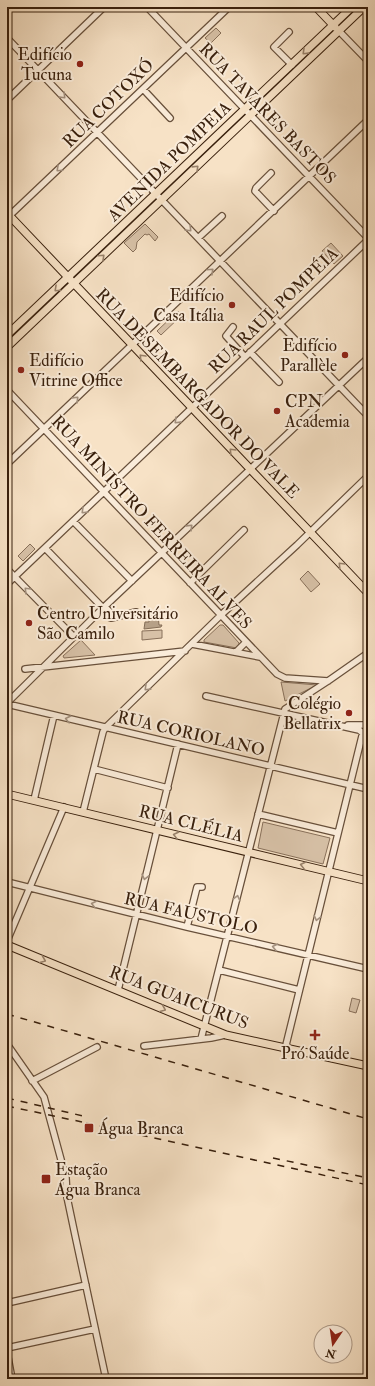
<svg xmlns="http://www.w3.org/2000/svg" width="375" height="1386" font-family="'IM FELL Double Pica',serif">
<style>
.green{fill:#d7c1a7;stroke:#88705a}
.water{fill:#b6a087;stroke:#846d56}
.lines{fill:none;stroke-linecap:round;stroke-linejoin:round}
.minor-casing{stroke:#68503b;stroke-width:8}
.major-casing{stroke:#39200d;stroke-width:9}
.minor{stroke:#faecda;stroke-width:5.5}
.major{stroke:#f7e2c6;stroke-width:7}
.rail{stroke:#39200d;stroke-width:1.5;stroke-dasharray:7 7;stroke-linecap:butt}
.oneway{stroke:#98816a}
.oneway2{stroke:#a3907e}
.poi-dot{fill:#8f2418;stroke:#faecda;stroke-width:1.5}
.labels{text-anchor:middle;stroke-width:4;stroke-linejoin:round;paint-order:stroke}
.poi-label{font-size:17px;fill:#39200d;stroke:#faecda;text-anchor:start}
.street-label{font-size:17px;fill:#39200d;stroke:#faecda}
</style>
<rect width="100%" height="100%" fill="#f7e2c6"/>
<filter id="stains"><feTurbulence type="fractalNoise" baseFrequency=".005" numOctaves="4"/><feColorMatrix values="0 0 0 0 .2 0 0 0 0 .09 0 0 0 0 .02 0 0 0 .5 -.17"/></filter>
<radialGradient id="worn" r=".72"><stop offset=".6" stop-color="#630" stop-opacity="0"/><stop offset="1" stop-color="#630" stop-opacity=".3"/></radialGradient>
<path class="green" d="M216,28L221,33L211,43L205,38Z
M145,224L158,237L155,241L149,234L147,235L145,234L137,242L136,249L133,252L124,243Z
M331,243L343,256L334,264L322,251Z
M178,311L182,315L161,335L157,331Z
M30,544L35,549L23,561L18,556Z
M308,571L320,584L311,592L300,579Z
M220,625H223L239,643V646L237,648L204,642V640Z
M162,630V638L142,640V631Z
M81,640L95,655L64,658L63,656Z
M281,682L317,685L285,701Z
M263,822L330,838L323,864L258,848Z
M352,998L360,1000L356,1013L349,1011Z"/>
<path class="water" d="M158,614L159,625H162L161,627L144,629L145,622H149V616Z"/>
<g class="lines">
<defs>
<path id="minor" d="M147,7L368,238
M339,31L368,61
M289,32L274,47L292,65
M7,38L368,416
M143,89L170,118
M7,100L104,7
M271,173L256,188L255,191L274,211
M7,218L229,7
M198,238L222,216
M233,327L226,336L245,357
M250,352L279,382
M7,390L277,674L285,678L328,681
M7,464L368,120
M73,521L132,581
M45,548L103,608
M7,569L74,637
M190,583L244,530
M7,584L368,240
M105,607L115,617
M98,614L111,618L136,612
M192,644L260,657
M236,652L246,642
M25,669L185,651
M206,696L359,730L364,734
M7,703L103,608L368,358
M7,704L368,789
M348,725H368
M94,769L168,788
M34,800L54,715
M83,812L103,732L105,728L221,615L297,545L368,476
M258,814L338,833
M7,882L187,927L368,969
M187,927L197,887H202
M7,941L64,807
M219,970L299,990
M118,990L178,744
M201,1039L285,709L328,681L368,653
M7,1044L44,1097L66,1178L67,1197L75,1235L106,1379
M144,1046L211,1038L225,1035
M285,1049L362,736L368,731
M32,1081L97,1047
M7,1303L86,1285
M7,1348L95,1329
M7,1352L12,1379"/>
<path id="major" d="M316,7L335,27
M7,213L368,593
M7,335L352,7
M7,347L364,7
M7,794L368,881
M7,945L226,1035L368,1066"/>
</defs>
<use href="#minor" class="minor-casing"/>
<use href="#major" class="major-casing"/>
<use href="#minor" class="minor"/>
<use href="#major" class="major"/>
<path class="rail" d="M7,1014L368,1119
M7,1098L83,1116
M7,1106L82,1122
M86,1123L368,1185
M273,1158L368,1178"/>
</g>
<defs><path id="oneway-chevron" d="M-2-3.5L2.5 0L-2 3.5" fill="none" stroke-width="1.6" stroke-linecap="round" stroke-linejoin="round"/></defs>
<g class="oneway">
<use href="#oneway-chevron" transform="translate(305 52) rotate(136)"/>
<use href="#oneway-chevron" transform="translate(196 168) rotate(-44)"/>
<use href="#oneway-chevron" transform="translate(102 257) rotate(-43)"/>
<use href="#oneway-chevron" transform="translate(57 289) rotate(137)"/>
<use href="#oneway-chevron" transform="translate(142 357) rotate(-133)"/>
<use href="#oneway-chevron" transform="translate(232 451) rotate(-134)"/>
<use href="#oneway-chevron" transform="translate(341 565) rotate(-134)"/>
<use href="#oneway-chevron" transform="translate(176 835) rotate(-166)"/>
<use href="#oneway-chevron" transform="translate(303 865) rotate(-166)"/>
<use href="#oneway-chevron" transform="translate(43 960) rotate(22)"/>
<use href="#oneway-chevron" transform="translate(163 1009) rotate(23)"/>
</g>
<g class="oneway2">
<use href="#oneway-chevron" transform="translate(63 96) rotate(46)"/>
<use href="#oneway-chevron" transform="translate(59 169) rotate(137)"/>
<use href="#oneway-chevron" transform="translate(189 229) rotate(46)"/>
<use href="#oneway-chevron" transform="translate(211 271) rotate(-43)"/>
<use href="#oneway-chevron" transform="translate(76 399) rotate(-44)"/>
<use href="#oneway-chevron" transform="translate(177 421) rotate(136)"/>
<use href="#oneway-chevron" transform="translate(84 511) rotate(136)"/>
<use href="#oneway-chevron" transform="translate(190 527) rotate(-44)"/>
<use href="#oneway-chevron" transform="translate(27 590) rotate(-135)"/>
<use href="#oneway-chevron" transform="translate(147 688) rotate(136)"/>
<use href="#oneway-chevron" transform="translate(68 719) rotate(-166)"/>
<use href="#oneway-chevron" transform="translate(145 877) rotate(103)"/>
<use href="#oneway-chevron" transform="translate(237 898) rotate(-76)"/>
<use href="#oneway-chevron" transform="translate(94 904) rotate(-166)"/>
<use href="#oneway-chevron" transform="translate(317 918) rotate(104)"/>
<use href="#oneway-chevron" transform="translate(275 947) rotate(-167)"/>
</g>
<g class="poi-dot">
<circle cx="80" cy="64" r="4"/>
<circle cx="232" cy="305" r="4"/>
<circle cx="345" cy="355" r="4"/>
<circle cx="21" cy="370" r="4"/>
<circle cx="277" cy="411" r="4"/>
<circle cx="29" cy="623" r="4"/>
<circle cx="349" cy="713" r="4"/>
<path d="M313 1029h4v4h4v4h-4v4h-4v-4h-4v-4h4z"/>
<rect x="84" y="1123" width="10" height="10" rx="2"/>
<rect x="41" y="1174" width="10" height="10" rx="2"/>
</g>
<g class="labels">
<g class="poi-label">
<text x="72" y="60" text-anchor="end">Edifício<tspan x="72" dy="20">Tucuna</tspan></text>
<text x="224" y="301" text-anchor="end">Edifício<tspan x="224" dy="20">Casa Itália</tspan></text>
<text x="337" y="351" text-anchor="end">Edifício<tspan x="337" dy="20">Parallèle</tspan></text>
<text x="29" y="366">Edifício<tspan x="29" dy="20">Vitrine Office</tspan></text>
<text x="285" y="407">CPN<tspan x="285" dy="20">Academia</tspan></text>
<text x="37" y="619">Centro Universitário<tspan x="37" dy="20">São Camilo</tspan></text>
<text x="341" y="709" text-anchor="end">Colégio<tspan x="341" dy="20">Bellatrix</tspan></text>
<text x="315" y="1059" text-anchor="middle">Pró Saúde</text>
<text x="98" y="1134">Água Branca</text>
<text x="55" y="1175">Estação<tspan x="55" dy="20">Água Branca</tspan></text>
</g>
<g class="street-label">
<text transform="translate(108 103) rotate(-44)" y="6">RUA COTOXÓ</text>
<text transform="translate(268 113) rotate(46)" y="6">RUA TAVARES BASTOS</text>
<text transform="translate(169 161) rotate(-44)" y="6">AVENIDA POMPEIA</text>
<text transform="translate(273 310) rotate(-44)" y="6">RUA RAUL POMPÉIA</text>
<text transform="translate(198 393) rotate(46)" y="6">RUA DESEMBARGADOR DO VALE</text>
<text transform="translate(152 522) rotate(47)" y="6">RUA MINISTRO FERREIRA ALVES</text>
<text transform="translate(191 733) rotate(13)" y="6">RUA CORIOLANO</text>
<text transform="translate(191 823) rotate(14)" y="6">RUA CLÉLIA</text>
<text transform="translate(191 913) rotate(13)" y="6">RUA FAUSTOLO</text>
<text transform="translate(179 997) rotate(21)" y="6">RUA GUAICURUS</text>
</g>
</g>
<rect width="375" height="1386" fill="none" stroke="#f7e2c6" stroke-width="24"/>
<rect x="8" y="8" width="359" height="1370" fill="none" stroke="#39200d" stroke-width="2"/>
<rect x="12" y="12" width="351" height="1362" fill="none" stroke="#39200d"/>
<g transform="translate(333 1344) rotate(193)"><circle r="19" fill="#faecda" stroke="#ad9a88"/>
<path d="M0-3L7 15L0 10L-7 15Z" fill="#8f2418"/>
<text y="-6" font-size="11" font-weight="bold" text-anchor="middle" fill="#39200d">N</text>
</g>
<rect width="100%" height="100%" filter="url(#stains)"/>
<rect width="100%" height="100%" fill="url(#worn)"/>
</svg>
